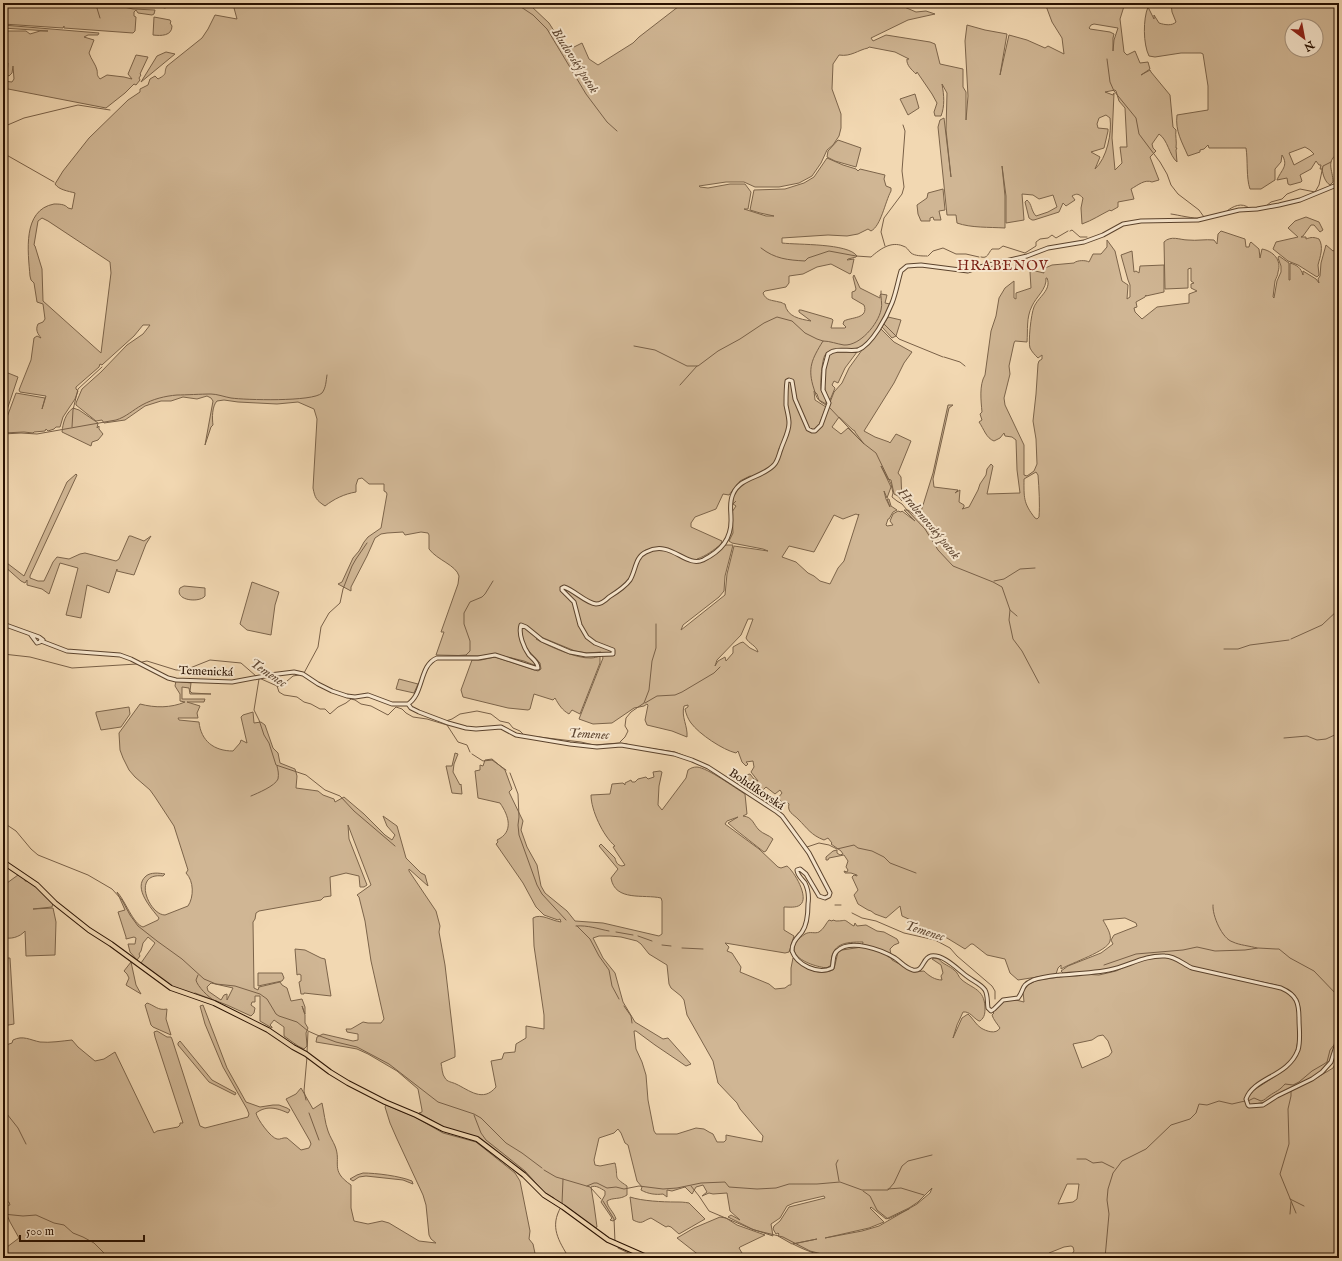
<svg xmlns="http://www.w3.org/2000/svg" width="1342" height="1261" font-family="'IM FELL English',serif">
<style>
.green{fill:#d0b694;stroke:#7c644a;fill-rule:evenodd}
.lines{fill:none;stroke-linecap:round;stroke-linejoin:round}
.stream{stroke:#796047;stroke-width:1}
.minor-casing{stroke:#5b432d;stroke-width:5}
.major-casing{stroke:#291101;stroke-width:6}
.minor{stroke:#f7e6cd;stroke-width:3}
.major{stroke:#f2d8b2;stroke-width:4}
.labels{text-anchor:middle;stroke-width:4;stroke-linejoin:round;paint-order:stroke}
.street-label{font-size:12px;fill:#291101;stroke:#f7e6cd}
.water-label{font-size:13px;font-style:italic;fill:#5e4530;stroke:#f7e6cd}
.quarter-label{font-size:14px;letter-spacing:1px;fill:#7a1f14;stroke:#f7e6cd}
</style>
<rect width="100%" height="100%" fill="#f2d8b2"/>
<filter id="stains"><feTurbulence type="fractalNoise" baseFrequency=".005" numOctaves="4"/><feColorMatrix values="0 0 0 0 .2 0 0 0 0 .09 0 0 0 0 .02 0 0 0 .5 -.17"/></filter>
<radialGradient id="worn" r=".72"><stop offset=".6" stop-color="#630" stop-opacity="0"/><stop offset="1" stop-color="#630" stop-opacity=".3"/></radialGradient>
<path class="green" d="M3,3H174L165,8L154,5L123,4L115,5L133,9L155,10L154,14L152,15L138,13L136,10L134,12V16L136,17L135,31L133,33L64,28V26L63,28L3,24Z
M231,3H530L531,6L549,23L561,42L563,41L567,47L570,49L582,43L589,59L598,65L633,43L639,37L683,3H903L902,6L916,12L926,11L935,14L908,20L871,38L873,41L886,35L930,42L935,44L940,64L963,69V87L966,92V120L968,96L965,41L967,25L985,30L1007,34L1000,75L1009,35L1027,40L1045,48L1048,46L1064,54L1062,38L1052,22L1046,6L1043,3H1125L1120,19L1124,52L1127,55L1135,51L1140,63L1148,62L1150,69L1141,75L1150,70L1151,72L1170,95L1173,127L1176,130C1175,136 1177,141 1176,148H1177L1176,150L1177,162C1169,155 1168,140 1159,134L1152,144L1153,148L1156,151L1150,157L1159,180L1152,182C1145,179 1138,185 1131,189L1134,199L1118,202V207L1111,211L1110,210C1100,215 1093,220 1082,224L1081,208L1083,198C1079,194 1077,193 1072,196L1075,200L1066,206L1063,203L1059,212L1034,220H1032L1029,218L1025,202L1027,200C1032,204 1031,211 1036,216L1048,212L1057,207L1053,195L1039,199L1033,195L1022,194L1024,220L1006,223V196L1002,166L1005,196V228C989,227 971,228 957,223L956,215H947L938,127L940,120L944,118L951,177L946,130L947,93L942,84C944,95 945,106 941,116H935L934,112L937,103L932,94L917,72L916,74C912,70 906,65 907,59H909L895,52L869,47L868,48C858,50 851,57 839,55L833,64L832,89L841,114V128L839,136L833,145L827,150L821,163L812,176L799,183L779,187H755L744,182H726L699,186L700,187L708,188L730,184H745L751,192L748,209H744L766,216H774L760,213L750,210L754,190L785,189L804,183L814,177L827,158L843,165L856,169L858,171L860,169L885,175L884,179L886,186L891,188V191C885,202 881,226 871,231L868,229L858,234L847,236L828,235L782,238V243C798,245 848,243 857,256L856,257L848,259L847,260L854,259L851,273L850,274L831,264L817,267L803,274L789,276V283L786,287L765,291L763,293C766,301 772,300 779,302C782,302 783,304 785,304C787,317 800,319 811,321L799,312V310H801L832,319L833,320L831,328H845L846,327L843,324L844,321C851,317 869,319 864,305L852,298V292L855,291L856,289L853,277L854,275L860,288L880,298V295L881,294L887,295L885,303L890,304V307C884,318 870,343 859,348C852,350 841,349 833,349C830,350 827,352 825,355C822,359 820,384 821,389C822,395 827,398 826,404L819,400L817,394L814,391L815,400L826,407L819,425L822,423L834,392L842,383L849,368L862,350L881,329L894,342L912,352L904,363L894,383L864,431L875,437L889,442L890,443L896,434L911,441L898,473L901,477L902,501L898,496L894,494L891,480L888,479L881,466L891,487L887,498L884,491L886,499L890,507L887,499H889L891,506L897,510L893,512L889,519H888L886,525L887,526L893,525L890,521L893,514L898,511L901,512L902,511L915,521L904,510H908L919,518L933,473L948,405H953L949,408L933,479L934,487L958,490L955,493L960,490L959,502L964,505V507L962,509L969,507L978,490L980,484L986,475L987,469L991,464L993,466L987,494L1020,493L1017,470L1016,440L1012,437L1005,436L1004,433L1000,438L994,441C986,438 984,429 979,422L982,420L980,414L982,412C981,401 979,385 985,375L991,331L996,316L999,298L1005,288L1014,281V298L1016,299V293L1031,288L1030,272L1031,270L1044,273L1043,269L1052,265L1074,263C1077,260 1086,260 1089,262L1093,254H1101L1107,247V240L1115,251L1122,281L1128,285L1127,299L1130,297V285L1128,280L1121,255L1132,251L1134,272L1136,271L1139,273L1140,266L1164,265V292L1146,296V295L1145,297L1136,302L1137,307L1134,308L1135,312L1142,319L1157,307L1189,303V294L1197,291L1191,288V284L1194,283L1191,281V268L1188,269V288L1165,289L1164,242C1171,235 1180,240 1188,240C1197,241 1205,239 1214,240L1217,244L1218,234L1221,231L1245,239L1246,247H1249L1250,243L1251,242L1259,249L1260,258L1262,249C1273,251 1282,260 1278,272C1278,275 1276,278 1275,281C1274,286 1274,292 1273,297L1274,298L1277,281L1281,272V266L1278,258L1279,256L1289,263V280H1290V263C1297,265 1301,268 1303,275V271L1316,279L1319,283L1318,279L1320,276L1321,263L1326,245L1333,251L1339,248V1034L1334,1053L1327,1067L1312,1078L1265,1102L1250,1105L1247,1099L1251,1092L1283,1071L1289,1066L1298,1050L1300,1009L1298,1001L1294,994L1289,990L1276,985L1193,967C1184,963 1176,956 1167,955C1149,952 1134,962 1116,967C1100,972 1081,972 1064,974L1061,971L1068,966L1101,953L1113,944L1111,940L1114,935L1137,926L1136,923L1125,918L1103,920C1106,926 1112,934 1110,941C1108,951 1071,963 1061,969V965L1058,968L1056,974L1018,980L1010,973L1005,959L987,955L973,944H971L965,949L947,938L939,935L918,933L909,928L915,929L913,921L902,916L900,906L886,918L875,914L871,911L868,910L858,904L854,895L858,890L852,877L854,875L857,876V875L851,873H845L844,871L847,872L848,870L846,867L848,861L844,855L829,858L828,860H826V857L833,851L837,850V853L840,855L843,854L841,851L831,844L832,843L828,838L824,840C811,835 808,829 798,819C793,814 787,812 789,804L787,802L783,803L778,798L782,793L780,790L775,794L766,787L760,793L746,777V775L750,774L754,779L758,781L751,772L754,767L753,761L746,762L748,764L746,766L742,762L738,751L736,753C723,750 699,734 691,723C688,719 686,714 685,709L688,707V705L684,706C681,717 688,726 687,737L672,731L647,725L645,720L648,705L647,704L644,706L634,708L612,723L593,724L579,719L603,658L601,652L587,653L575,651L541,637L536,639C548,646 577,659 591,658C594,658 597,657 600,656V663L580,714L572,710L569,714C562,710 559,705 555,698L553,700L534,694L530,709L528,710L508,708L463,697L461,690L472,660H481L495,657L538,671L541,669L540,663L528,650L525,652L535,664L534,665L524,661L495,654L480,656L436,655L444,632H441L458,584L459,576C456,565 437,560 429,549V535L428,533L421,532L405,535L403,532L387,533L381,534L375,538L367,556L351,587V591L338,584L342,582L353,558L359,551L364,542L368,537L381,528L387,494L386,492L384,491V484H369L362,478L358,479L356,485V492C344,494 334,499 325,506C316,500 315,498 313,488L317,419L314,409L298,402L277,404L238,402L224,400L217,401C212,406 212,418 213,425L211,427L205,445L213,401L211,398L207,396L197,399L183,397L171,401H161L145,406L125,420L104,423L102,420L96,421L76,405V403L82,389L101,372L127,345L143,334L150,325H143L134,336L103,364L102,365L100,364L99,367L76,387V389L78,391L75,399L63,417L60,427H56L54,429L48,431L46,429L45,431L34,432L33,433L24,432L3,433V428L16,393L45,398L42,409L46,396L20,392L19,390L31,360L34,338L37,336L41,338C38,334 35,330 38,324L43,322L45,319L43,304L37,302L34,283L31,280L30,276C28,252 22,210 54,204C59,204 65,204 68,208L72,209L75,193C68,191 59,190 55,184L63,171L89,138L128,100L140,92V89L148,85L150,79L155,76L158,79C169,73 163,73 167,66L202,38L208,29L215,15L237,19L234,8ZM1094,24L1118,28L1114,40L1113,51V38L1114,34L1110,32L1090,29L1089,28L1091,25ZM1115,90L1116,91L1119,101L1125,108L1127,147H1120L1122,163L1115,170L1112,138L1114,93L1113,95L1105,92ZM1106,115L1110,118C1112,133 1107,158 1095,169L1100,157L1091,152L1104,148L1108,131V129L1098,128L1097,124L1099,118ZM42,218L48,221L110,262L111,273L101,353L43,301L42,269L35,246L34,245L38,221ZM1046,278H1047C1052,290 1038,297 1034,307C1031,314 1028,342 1030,348C1032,352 1035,355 1038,358L1042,355V359L1039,361L1038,364L1036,394L1033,421L1036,439L1037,464L1034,471L1027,476L1024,475V445L1005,405L1004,398L1010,374L1009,366L1014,343L1015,341L1027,342C1028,330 1026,318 1032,306C1036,297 1047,289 1046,278ZM839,417L853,430L855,431V432L864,444L848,428L841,434L832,427ZM1036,472L1038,475C1039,488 1040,505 1039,517L1037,519L1035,518C1023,503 1024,497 1024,479ZM750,476L753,477C743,483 731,491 733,504L736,501L733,504L736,506L732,512L733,533L729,541L732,543L763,549L768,551L734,546L727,574L725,595L681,630L683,625L719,597L724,591L725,576L733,545H725L704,561L698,563L697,559C706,556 714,550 721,544L722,541L691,527V523L695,517L716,509L723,494L729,495L740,481ZM856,514L858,515L859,514L844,561L838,568L830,584L820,581L814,576L808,573L796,562L782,557L789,546L814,552L834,515L843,519ZM748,619H753L746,638C749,644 756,645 758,652L750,648L743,642L740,643L733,647V653L726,661L725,657L718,661L715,666L717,660L741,635Z
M1171,3H1339V153C1325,161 1333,170 1333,182L1330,185C1325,182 1323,175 1322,169H1320L1321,165H1319L1316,161L1311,169L1300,175L1302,181L1301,182L1290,185L1288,184L1287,178L1277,180C1281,170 1289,166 1282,155L1281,162L1275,169V180L1261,189H1250C1246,178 1248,160 1246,148H1209L1208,145L1204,149L1200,150V152L1188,156C1182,142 1175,131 1177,115L1208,110V86L1203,54L1201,53H1181L1155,57L1149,56C1143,44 1143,19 1148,7L1154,19V15L1159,23C1165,25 1172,26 1176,22L1172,12ZM1292,26H1316V50H1292ZM1305,147L1310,150L1314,154L1294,165L1289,153Z
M154,17L170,20L171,22L170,23L172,26C172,36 161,36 153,35Z
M3,25L99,33L98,35H88L84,37L94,40L89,53C91,59 96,65 97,70C98,75 96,74 100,79L107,75L124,77L132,79L128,74L136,55L148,57L140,74L141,75L139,78L140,80L136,85L134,84L125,93L106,108L3,88V81L12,82L14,79L13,66L12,73L9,76L7,75L8,63L4,65L6,76L5,78L3,77V31H26L30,34L40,31H48L3,28Z
M166,52L175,54L141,82L157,56Z
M915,94L919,108L908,115L900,99Z
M838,140L861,148L856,167L835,161L827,157L828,151Z
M943,189L945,210L939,211L941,220H934L933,217L930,218V221H921L918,214L917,205L927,198L928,193Z
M1306,217L1319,222L1323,230L1320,232L1314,225H1311L1303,236L1301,237H1306V239C1311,237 1314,237 1319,239C1324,247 1320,257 1318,265C1318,268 1319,272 1319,275L1317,277L1298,265L1288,261L1273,249L1276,242L1298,237L1288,228L1295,221Z
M888,317L901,320L896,336L892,338L882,327Z
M835,352H857L845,368L838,383L834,381L832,385L835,388L830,400C820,387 825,369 829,355Z
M3,371L18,377L4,419L3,418Z
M73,408L79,410L98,423L97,428L99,426V429L103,434L98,440L92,442L91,446L62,432C63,423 65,414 73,408Z
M76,474L77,475L30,576V578L38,581H44L53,562L57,557L69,559L80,554L85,553L116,561L119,559L129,536H131L144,541L151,536L146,544L134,575L117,571V569L109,593L87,585L81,618L66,615L78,568L60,563L49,594L42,589L27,585V580L25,583L21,581L3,565V560L24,576L67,482Z
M252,582L279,592L275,605L271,635L247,630L240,624Z
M184,586L205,588V596C200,603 174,601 180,588Z
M399,679L418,684L414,693L396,689Z
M176,681L191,683L190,691L192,693L211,694H190L189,688L182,687V699H205L204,702H187L200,706L197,713L198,718H178L179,720L199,722C201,741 214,751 233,751L240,743L241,740L247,743L241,717L243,715L253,712L254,723L261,722L265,725L273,748L278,753L280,763L295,769L297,776L296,788L318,791L323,795L334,799L335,802L344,797L364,814L385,835L392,840L395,835L387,826L383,816L397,826L406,858L421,873L425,875L428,886L409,869V871L436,911L440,926L439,932L445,965L455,1051V1057L441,1063C442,1067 442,1075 445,1078C447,1082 452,1082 456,1084C469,1090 483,1103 496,1087L491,1061L502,1059L504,1053L515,1052L516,1044L526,1038V1026L544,1029V1015L534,946L533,918C541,913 552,921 561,922L560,919L558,920L544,915L536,907L523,883L496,844L498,842L497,840C514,832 509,816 500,803L478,798L475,771L480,770V765L483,766L485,760L492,759L505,770L512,789L509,792L523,821L521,830L527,847L537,865L541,886L545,893L567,911L575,921L603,923L659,936L662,934V901L661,898C644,894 615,902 611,878L618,869L599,846L601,844L615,858C616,862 617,865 622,866L625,865L613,847L615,846C603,836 591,810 591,795L610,794L612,784L623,783L625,785V783L631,780L632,782H635L638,779L646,777L648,779L654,777L653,772L660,771L662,772L659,786L658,805L662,810L686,778L688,770C691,768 693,767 697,767C708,768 735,788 745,794L747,814L743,816C753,817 753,824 759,830C763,834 769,835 773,839L766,851L764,852L736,830L728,823L738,817L727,821L725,824L759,849L778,867L781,868L787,866C794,871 810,898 800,905C796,908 789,907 784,907V930L794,936L789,952L785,953L725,943L729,947L727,951L732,953L741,967L740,972L769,984L775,989L785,988L789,985H791V968L793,958C803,967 820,978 834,969L838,952L842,950L862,947L863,942C845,942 831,943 831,965L827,968C809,966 777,953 805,934C810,931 815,934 819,932C824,929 826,923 829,920L832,921L833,920L836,921C848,921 842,918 852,925L854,926L855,923L857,926L866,925L877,931L884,932L897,939L899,943L894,945L890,949L892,960L914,972L924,971C929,976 935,980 942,980L941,976L943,973L941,965L932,959L934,958L939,959C942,964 950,966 954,970C958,972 958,977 962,980C973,989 984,989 985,1007C985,1013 985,1017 980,1021H979C973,1018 970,1011 963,1012L957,1025L953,1038L962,1018L968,1014C972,1017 976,1025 981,1028C986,1031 996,1035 1000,1028C998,1025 993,1019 992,1015L994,1013L993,1012L1003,1001L1016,1000L1024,1002L1023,991L1029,984L1038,980L1082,974L1099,975L1116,971L1137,961L1157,956L1173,958L1184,965L1192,969L1275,987C1284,990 1293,994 1297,1003C1299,1010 1299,1043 1296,1050C1295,1055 1292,1059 1288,1063C1280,1072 1260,1083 1250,1090L1246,1096L1245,1102L1249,1107L1263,1105L1285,1093H1287L1313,1080L1333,1068L1335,1064L1339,1044V1258H1066L1072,1254L1074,1251L1073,1247L1071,1246L1064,1247L1049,1253L1051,1258H835C821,1256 806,1251 793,1244L817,1239L792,1244L778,1236L779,1234L778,1233L776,1234L773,1229L774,1226L780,1221L789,1207L825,1198L824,1196L794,1203L787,1206L780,1218L771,1224L773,1236L752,1229L728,1217L731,1215L740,1220L730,1211L727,1193L713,1194L709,1193L702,1196L707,1192L703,1185L696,1187L692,1194L685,1187L672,1191L667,1190V1197L663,1194C656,1195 648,1194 641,1190L642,1187L637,1181L628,1145L625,1143L621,1133L618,1129L614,1133L599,1138L594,1160L595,1165L600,1166L615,1163C619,1179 612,1176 627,1186V1195C620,1200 613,1197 607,1201C607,1207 614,1212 616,1219L613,1221L610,1220L612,1218L601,1202L605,1195V1191C600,1188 596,1185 591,1187L594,1205L597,1227L595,1228L571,1210L547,1196L485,1143L445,1128L419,1113L422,1112V1110L418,1089L397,1071L368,1054L357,1049L346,1047L316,1042L317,1037L323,1034L353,1041L358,1040V1034L347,1032L346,1029H351L363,1022L368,1023H381L384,1019L371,961L365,921L359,897L357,895L371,885L348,825L349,839L367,885L364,887H360L359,876L346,873L330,877L331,896L324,897L321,900L259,911L256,913L255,919L253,922L254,988L258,990L259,987L280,982L282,985L287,988L291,1001L302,999L305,1007V1014L302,1006L305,1015V1023L308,1028L306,1033L307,1046L304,1049L298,1046L284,1036V1027L274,1020L270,1025L272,1027V1028L260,1021V996H255V1002H252L251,1005L255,1008L254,1013L251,1016L227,1005L195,993L193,994L172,987L141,963L155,943L148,937L143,943L141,951L139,954L140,956L137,960L130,952L128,944H135L136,938L134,937L126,939V937L118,912L125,910L117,892C125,900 133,924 143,927L158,920L159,918C152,909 132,888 146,876C151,872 159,873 165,874L163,876C131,872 149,915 165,915L188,906C194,897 194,881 186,873L188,870L174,826L155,797L150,790L135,777L129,770L123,758L120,750L119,733L140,704C155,708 171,708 185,702L180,701V694L175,686ZM610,936L621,937L637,941L641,944L649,954L667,965L669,984L671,988L681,996L684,1000L687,1015L713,1061L718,1083L737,1103L740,1109L763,1136L762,1142L726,1135V1140L724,1142H717L713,1134L709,1132L704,1129L696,1128L677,1134H656L654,1131L648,1100L646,1075L642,1062L636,1049L634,1031H636L655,1045L686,1066L691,1064L668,1038L663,1039L635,1022L623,1002L615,973L603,958L593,938L599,936ZM211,983L233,988L227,1000V994L224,995L221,1000L208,991L207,987ZM1103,1035L1108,1041L1112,1052L1109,1056L1082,1068L1073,1044L1092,1040L1098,1036ZM1067,1184H1079L1077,1199L1073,1202L1058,1204ZM932,1188L930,1193L917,1204L879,1226L862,1231L825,1238L869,1228L884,1222L870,1208L871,1207L886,1219L909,1208L918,1202Z
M129,707L130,714L121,727L101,730L96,714V712Z
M455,753L458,754L454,764L453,772L460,785L461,784L462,794L452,793L446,766H452Z
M18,875H20L25,879V881H28L38,888L53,903L52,907L33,909L53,908L56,922L55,955L26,956L25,931C20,937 10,940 3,937V885L6,881L7,883Z
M295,949L305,950L321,958L325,959L331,996L304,993V994H301L299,982L301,981V975L299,974L297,975Z
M3,958H10L14,1024L3,1026Z
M131,962L136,985L141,994L126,985L129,978L127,974L124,971Z
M258,973H282L284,978L282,981L258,986Z
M147,1003C154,1005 158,1011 167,1009L166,1019L171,1035L153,1027L151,1025L145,1005Z
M203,1005L227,1068L246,1102L260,1107L273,1105H279L287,1108L290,1110L288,1113C277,1108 267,1105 256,1113C257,1119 271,1138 277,1139C280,1140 283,1137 287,1138L301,1150L309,1148L311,1144L310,1141L286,1099L296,1094L301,1088L313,1109L322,1103C324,1112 325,1123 328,1131C330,1137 333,1141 335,1146C342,1163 329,1170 351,1185V1208L354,1221L368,1224L382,1221L389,1223L419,1241L436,1243L431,1239L429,1235L426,1205L423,1195L397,1139L390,1123L385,1107L386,1105L415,1117L443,1133L476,1142L515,1173L520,1181L530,1231L529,1239L533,1244L536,1258H3V1250L19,1238L10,1222L3,1206L10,1205L9,1202H3V1046L12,1043L13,1040C23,1035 30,1040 40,1042C50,1043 62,1041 72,1040L78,1047L95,1061L104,1059L115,1052L154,1133L157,1131L178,1127L180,1125V1123H183L155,1037L154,1032L157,1031L167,1037H171L172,1039L200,1126L205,1128L248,1117L249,1114L247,1109L223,1067L205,1024L200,1006Z
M180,1041L212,1080L236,1093L235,1095L209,1082L178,1045V1043Z
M363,1173C376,1173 400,1176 412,1181L413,1184L403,1180L366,1176L359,1177L353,1181L350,1179L357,1175Z
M630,1197C642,1201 662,1202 676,1202C680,1202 684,1202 689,1203L705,1219L679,1234L671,1227L668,1226L666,1227L651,1218C642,1221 643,1225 633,1220Z
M720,1217L726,1218L737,1225L765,1235L740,1247L739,1248L745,1258H701L700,1256L677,1238L694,1228Z"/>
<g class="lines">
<path class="stream" d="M82,3L94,5L103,3
M515,3L533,15L547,29L586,94L607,122L617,131
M96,5L100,18
M1107,59L1110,82L1114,91L1136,118L1139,134L1160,162L1167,174L1171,185L1178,194L1199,210L1204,217
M3,127L24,118L78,105L110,110
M3,153L54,182
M1266,206L1271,202L1282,199L1287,194L1300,189L1315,192L1319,185L1323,166L1331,162
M1227,211C1233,206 1242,202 1249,208
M1171,214C1179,215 1193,219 1201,218
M1070,231L1072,230L1080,237H1087
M885,246L881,232L884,218L902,194L904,187L902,171L905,131L903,125
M761,248C775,259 788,260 805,261L808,258L829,251L856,256L871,257C880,249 891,241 903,246C907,247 908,250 911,253C915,256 922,256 927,256
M928,256L933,251L943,248L956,254H966L979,257
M981,257C988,259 988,253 992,249H999L1003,246L1025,253L1036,246V242L1040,239L1048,238L1052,235L1056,238L1068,231
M884,324L899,339L943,357
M634,346L655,350L687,366H698L718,351L740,339L764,323L777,317L792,321L805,333L817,339L823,341
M944,357L960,362L965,366
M680,385L697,366
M826,405C817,400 817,399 814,389C807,368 812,359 823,341C830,341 837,344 844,345C860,346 878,324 881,310C883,304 880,297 881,291
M829,407L863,443L876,453L891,484L893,493L892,497L897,501L902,504L907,510L925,529L938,550L953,566L993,582L1002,587L1010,610L1009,620L1013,639L1022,651L1039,683
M72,427L73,410L78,389L102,367
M3,434L21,433L37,434L116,420C126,417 133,410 142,405C153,399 165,396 177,395C186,395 201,394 211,394C217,394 225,397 231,398C245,400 313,402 322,393C326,388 326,381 327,375
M994,581L1004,579L1020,569L1035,568
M1010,610L1017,616
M1291,639L1322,625L1339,609
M1224,649H1238L1250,645L1289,640
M3,654L30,657L72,668L137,664
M436,657L466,655L470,651V641L464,624V613L470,602L482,597L485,594L493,581
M142,662L147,661L176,670H185L210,660L241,663L256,676
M304,673L318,647L321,627L329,613L340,603L343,589L352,566L356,559L367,543
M259,678L277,686L279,692L284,695L297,697L304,702L311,704L320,709H325L330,714L338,707L346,703L351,699L355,700L361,704L371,706L388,715L396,707L402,709L406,713L413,717L427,719L447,725L458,742L467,745L470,752
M259,679L254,710L259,720L264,735L269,743L276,765L306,775L325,790L340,796L354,811L395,846
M277,686L280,687L293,676L299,675
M645,703L657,696L675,695L682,692L714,673L720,667
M446,721L452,719L460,714L477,711L491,714L500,721L509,723L513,728L520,731L524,735
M539,737L581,742L594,745L619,743L627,744
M1284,738L1307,736L1317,740L1326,739L1339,733
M620,742L625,737L628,731L625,726L626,718L631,712L644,703L649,690L652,661L656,648V624
M648,748L675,752L702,763
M472,754L483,761L492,760L506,770
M510,773L518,794L519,817L518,825L519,835L537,885L542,894L566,920
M724,776L753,794
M251,796C258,793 275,786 278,779C279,774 278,770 277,766
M772,807L782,814
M3,818L7,825L16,831L31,849L38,855L88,875L112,889L122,900L130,915L138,926L157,941L182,959L204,979L216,984L235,986L260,994L267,999L276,1014L279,1016L297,1022L308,1031L317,1035L336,1042L357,1047L389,1064L438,1102L474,1114L481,1118L506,1143L522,1153L542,1168
M794,830L808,850
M807,847L819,843L829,845L837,849L854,845L858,848L872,851L884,857L890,863L916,873
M835,905H841
M1213,905C1212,915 1222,939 1233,942C1239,945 1250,946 1257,948
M852,913L862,918L876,921L904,933L935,940L950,948L957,956L992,986L995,991V999
M576,926C588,925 598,929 609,931
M577,926L590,939L599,956L609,970L612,986L619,999
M616,932L633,935
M638,936L652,941
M662,945L671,946
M682,948L703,949
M1104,965L1136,954L1183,950L1197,947L1215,951L1245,950L1258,948L1276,949H1279L1290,958L1314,971L1339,997
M198,975L196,980C197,986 209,998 215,1001
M624,1006L631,1016L632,1023
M307,1052L308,1032
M1291,1091V1096L1288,1109L1289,1144L1280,1174L1296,1213
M306,1100L304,1091L307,1057
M1248,1101L1254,1098L1261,1101C1265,1100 1266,1098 1269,1096C1276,1091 1279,1091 1285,1084L1293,1085L1299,1082L1312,1071L1324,1064L1327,1062L1330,1050L1334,1045L1339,1026
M3,1109L18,1128L26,1144
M309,1113L319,1140
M474,1115L481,1133L486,1140L525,1171L544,1192L554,1198
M1077,1159H1086L1093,1163L1102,1162L1114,1168
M838,1160L836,1164L839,1181
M544,1170L556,1177L590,1187L601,1199
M587,1186L594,1183H597L607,1188L616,1187L624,1189L639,1186L663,1189L677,1188L701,1183L725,1182L729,1187L757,1189L776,1188L789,1184H817L840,1182L862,1190H888L894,1183L902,1166L908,1161L932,1155
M691,1186L699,1196L709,1211L754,1230L783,1237L810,1251L838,1258
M888,1189L901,1188L924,1195
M863,1191L870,1196L877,1210L888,1219L909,1209
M1290,1199L1304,1206
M603,1201L614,1219L615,1242
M562,1204L563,1179
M561,1207C549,1227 559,1241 569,1258
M3,1214L23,1216L36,1215L54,1223L64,1225L73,1233L83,1237L94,1243L109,1258
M1290,1214L1291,1202
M618,1248L639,1258
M1105,1258L1109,1214L1107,1200L1108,1189L1113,1173L1122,1161L1146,1149L1171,1125L1190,1119L1196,1113L1199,1104L1207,1105L1219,1101L1232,1104L1245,1101"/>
<defs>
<path id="minor" d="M562,588L564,587C574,590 586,603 596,604C601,604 606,600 609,597C617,592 625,587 630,580C636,570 635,557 646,552C671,539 685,568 703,560C721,551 732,539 731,518C731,510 729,502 733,494C740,477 762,478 774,465C778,461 779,454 781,449C784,440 789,432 789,423C789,417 787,411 786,405C786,398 786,388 787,381L789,380L792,381L795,399L808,429L812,431H815L821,425L829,403L823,390L824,369L828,354C837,347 848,352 858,350C872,345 887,316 892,303C896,293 898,281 901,271L907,266L921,265L968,271L980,267L1027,256L1048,248L1084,242L1103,235L1123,224L1141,221L1198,220L1239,210L1257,209L1279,205L1300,200L1339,184
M3,624L39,637L43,640
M31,635L37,643L40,642L41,639
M41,641L67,651L120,655L131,659L168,678L176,680L232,682L270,675L294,672L303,674L318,684L332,691L347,696L355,697L368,695L392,704H408
M408,704L411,708L419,712L448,723L466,728L476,729L501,727L516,735L570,744L597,747L621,745L674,754L692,760L708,767L777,812L782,816L809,853L830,893L829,896L825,898L819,896L806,874L800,869L797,870C797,875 802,879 805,883C808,889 809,897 808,904C808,913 807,925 802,932C797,938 792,942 792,951C797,965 818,975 832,968C834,962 832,955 837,951C850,938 882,950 895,958C901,962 905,968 913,970C924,972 922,958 931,956C944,954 958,970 968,977C973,981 981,984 985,990C988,995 987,1002 988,1008L991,1011L994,1009L1003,1000L1018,998C1025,989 1020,986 1033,980C1042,977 1052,976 1060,975C1076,974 1093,973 1109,970C1129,966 1144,955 1165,956C1175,956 1183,964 1192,968L1281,988C1297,995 1299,1003 1299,1019C1299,1029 1301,1040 1298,1050C1288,1077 1254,1077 1246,1099L1248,1105L1249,1106L1263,1105L1277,1096L1312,1079L1322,1072L1331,1062L1339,1037
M408,704C424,694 419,665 437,658H478L495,655L535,668H538C538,662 533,659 529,655C524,648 518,634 521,625L526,627L542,640L570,652L586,655L613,654V650L595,643L587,637L580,625L574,602L562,590V588"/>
<path id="major" d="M3,862L37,885L55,903L89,930L111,944L171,988L214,1003L268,1030L293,1047L306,1054L330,1072L348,1083L385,1102L416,1115L443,1129L477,1139L524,1175L544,1195L563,1207L608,1240L649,1258"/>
</defs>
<use href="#minor" class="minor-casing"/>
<use href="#major" class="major-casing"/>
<use href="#minor" class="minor"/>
<use href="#major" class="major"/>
</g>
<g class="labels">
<g class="street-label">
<text transform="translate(206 671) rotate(2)" y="4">Temenická</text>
<text transform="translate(757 789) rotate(34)" y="4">Bohdíkovská</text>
</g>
<g class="water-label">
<text transform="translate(576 60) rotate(57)" y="5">Bludovský potok</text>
<text transform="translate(930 523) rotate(50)" y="5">Hrabenovský potok</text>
<text transform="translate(269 672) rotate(34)" y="5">Temenec</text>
<text transform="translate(589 733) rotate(3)" y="5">Temenec</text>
<text transform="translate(925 930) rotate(18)" y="5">Temenec</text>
</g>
<g class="quarter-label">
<text x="1003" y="270">HRABENOV</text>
</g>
</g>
<rect width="1342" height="1261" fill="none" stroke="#f2d8b2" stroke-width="16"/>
<rect x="4" y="4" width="1334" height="1253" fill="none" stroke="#291101" stroke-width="2"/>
<rect x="8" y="8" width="1326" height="1245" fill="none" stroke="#291101"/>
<g transform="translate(1304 38) rotate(148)"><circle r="19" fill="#f7e6cd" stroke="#a5917b"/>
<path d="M0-3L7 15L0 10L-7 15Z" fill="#8f2418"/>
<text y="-6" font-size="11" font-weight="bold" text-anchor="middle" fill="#291101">N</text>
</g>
<path d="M20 1235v6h124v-6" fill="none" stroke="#291101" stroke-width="2"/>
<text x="26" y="1235" font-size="12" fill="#291101" stroke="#f7e6cd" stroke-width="3" paint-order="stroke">500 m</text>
<rect width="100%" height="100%" filter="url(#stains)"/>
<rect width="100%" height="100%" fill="url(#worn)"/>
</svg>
